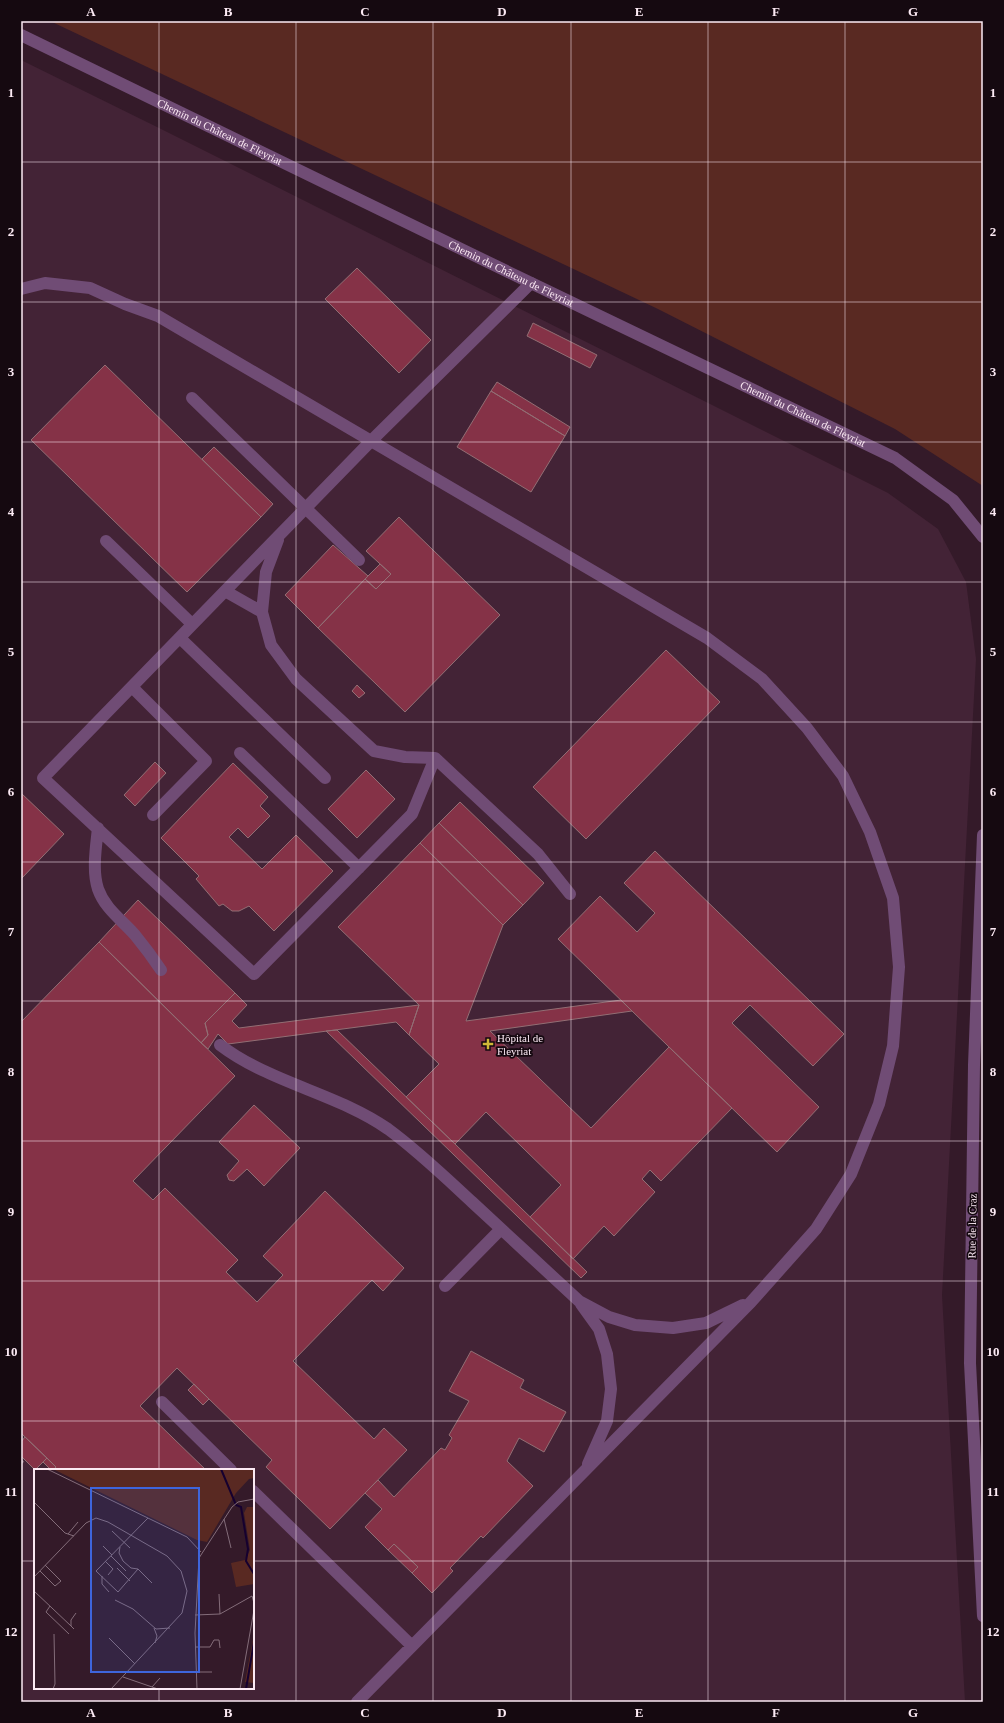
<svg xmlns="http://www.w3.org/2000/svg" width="1004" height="1723" font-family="Georgia,serif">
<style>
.built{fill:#432336;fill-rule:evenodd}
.green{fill:#592922}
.building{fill:#853247;stroke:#926e74}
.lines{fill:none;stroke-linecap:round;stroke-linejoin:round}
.path{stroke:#87707d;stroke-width:2.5;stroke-dasharray:3 2;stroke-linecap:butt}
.lane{stroke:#704c75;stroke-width:12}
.street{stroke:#704c75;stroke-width:12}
.grid{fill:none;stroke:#fceaf4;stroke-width:1;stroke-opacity:0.55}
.poi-dot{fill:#d0b837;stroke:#150910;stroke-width:1.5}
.labels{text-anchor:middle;stroke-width:3.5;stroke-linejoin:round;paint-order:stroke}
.street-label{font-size:11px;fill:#fceaf4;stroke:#150910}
.poi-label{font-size:11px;fill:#fceaf4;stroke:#150910;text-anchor:start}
.inset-river{fill:none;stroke:#16002f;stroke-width:2}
.inset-road{fill:none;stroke:#846d7a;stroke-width:1}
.view{fill:#3e65dc;fill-opacity:0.15;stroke:#3e65dc;stroke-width:2}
.inset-edge{fill:none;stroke:#fceaf4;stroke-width:2}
.neatline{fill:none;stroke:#fceaf4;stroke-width:1.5}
.grid-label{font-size:13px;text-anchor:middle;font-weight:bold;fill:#fceaf4}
</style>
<rect width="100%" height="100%" fill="#341a29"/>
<path class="built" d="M21,60L157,127L888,493L938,529L966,582L976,659L942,1295L965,1702H21ZM35,1470H253V1688H35Z"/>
<path class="green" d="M50,21H983V486L895,429L658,309Z"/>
<path class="building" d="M357,268L431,340L399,373L325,299Z
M533,323L597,355L590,368L527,336Z
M105,365L261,517L187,592L31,440Z
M497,382L570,427L565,436L491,391Z
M491,391L565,436L531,492L457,447Z
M214,447L273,504L261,517L202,459Z
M399,517L500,615L405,712L318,628L365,579L376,589L391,574L366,551Z
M333,545L368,576L318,628L285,595Z
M380,564L391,574L376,589L365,579Z
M666,650L720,702L586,839L533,787Z
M357,685L365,693L359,698L352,691Z
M155,762L166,773L135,806L124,795Z
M233,763L268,797L260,806L270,816L248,838L238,828L229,837L262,869L296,835L333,871L274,931L249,906L239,911H232L223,904L219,906L196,879L199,876L161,838Z
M366,770L395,799L357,838L328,809Z
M21,793L64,834L21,879Z
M460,802L544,883L523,905L439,823Z
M439,823L523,905L503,925L420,843Z
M420,843L503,925L466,1021L621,1000L632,1011L490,1031L591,1128L669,1047L732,1108L661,1181L650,1170L642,1179L655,1192L614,1236L604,1226L573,1259L530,1217L561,1185L486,1112L455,1144L406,1097L439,1064L409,1035L419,1005L338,927Z
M655,851L844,1034L813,1066L750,1005L732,1023L819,1107L777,1152L558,939L600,896L637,932L655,913L624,883Z
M138,900L235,993L205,1023L208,1035L201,1043L99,942Z
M99,942L235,1076L133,1181L153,1200L165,1188L238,1260L226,1272L257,1302L283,1275L263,1256L325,1191L404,1268L383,1291L372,1280L293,1361L374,1439L384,1428L407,1450L330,1529L266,1467L272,1460L177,1368L140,1406L206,1470H53L56,1467L21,1433V1022Z
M235,993L247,1005L232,1021L239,1028L419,1005L409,1035L396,1022L228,1044L218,1034L208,1049L201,1043L208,1035L205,1023Z
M337,1030L455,1144L587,1272L581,1278L326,1031Z
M254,1105L300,1148L264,1186L247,1169L234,1181L229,1180L227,1175L239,1161L219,1142Z
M471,1351L524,1380L520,1388L566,1412L544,1452L519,1438L507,1461L533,1486L483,1538L481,1536L450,1568L453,1571L432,1593L412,1573L418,1567L394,1544L388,1550L365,1527L382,1509L365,1493L378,1480L394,1497L441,1448L445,1450L452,1438L449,1435L469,1401L449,1391Z
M194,1384L209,1399L203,1405L188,1390Z
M25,1437L47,1458L35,1470L21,1456V1442Z
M47,1458L56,1467L53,1470H51L43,1462Z
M394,1544L418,1567L412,1573L388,1550Z"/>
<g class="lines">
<path class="path" d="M21,1463L24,1460"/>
<path class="lane" d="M21,289L45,283L90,288L125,304L158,316L707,638L762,679L807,728L843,776L870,832L893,898L899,967L893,1046L879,1104L851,1174L816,1229L751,1302L357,1702
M192,398L359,560
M278,540L266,572L262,612L271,645L296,679L374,751L405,757L435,758L538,854L570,894
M106,541L192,624
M225,591L262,612
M180,638L325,778
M132,687L206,761L153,815
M240,753L359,868
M435,758L412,814L254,974L43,778L371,441L531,283
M98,828C96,847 92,871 98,889C105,909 122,920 135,935C144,946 153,958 161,970
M220,1045C270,1083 336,1093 388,1129C418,1151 445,1177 472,1202C508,1235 543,1268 579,1301L609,1317L635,1325L673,1328L706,1323L743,1305
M445,1286L501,1229
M581,1304L599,1329L607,1354L611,1389L607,1421L588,1464
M162,1402L231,1470
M253,1491L412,1646"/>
<g class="street">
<path id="s1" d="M21,35L531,283L895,458L953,500L983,537"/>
<path d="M983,835L974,1065L970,1363L983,1616"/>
</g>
</g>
<path class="grid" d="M159,21V1470M296,21V1702M433,21V1702M571,21V1702M708,21V1702M845,21V1702M21,162H983M21,302H983M21,442H983M21,582H983M21,722H983M21,862H983M21,1001H983M21,1141H983M21,1281H983M21,1421H983M21,1561H35M253,1561H983M159,1688V1702"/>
<path class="poi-dot" d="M486 1038h4v4h4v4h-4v4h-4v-4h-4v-4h4z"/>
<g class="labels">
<g class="street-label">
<text dy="4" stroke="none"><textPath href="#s1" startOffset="221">Chemin du Château de Fleyriat</textPath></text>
<text dy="4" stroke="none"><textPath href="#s1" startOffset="545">Chemin du Château de Fleyriat</textPath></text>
<text dy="4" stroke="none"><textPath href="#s1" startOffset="869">Chemin du Château de Fleyriat</textPath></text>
<text transform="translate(972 1226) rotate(-89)" y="4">Rue de la Craz</text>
</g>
<g class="poi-label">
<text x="497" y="1042">Hôpital de<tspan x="497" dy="13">Fleyriat</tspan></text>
</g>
</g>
<g transform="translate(34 1469)">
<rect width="220" height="220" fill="#341a29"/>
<path d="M19,0H220V9L215,10L202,24L173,73L163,71ZM213,38H220V115L202,118L197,94L211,91L216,81L210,44ZM220,165V214L211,213Z" fill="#592922"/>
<path class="inset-river" d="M187,0L202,36L207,38L214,80L212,92L220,105M212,220L220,173"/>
<path class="inset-road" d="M13,0L153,68L167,83M0,33L31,64L40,67M190,50L197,79M78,62L96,79M34,65L44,53M69,77L78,86M86,78L85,84L89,92L97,99L104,100L118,114M77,87L92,102M71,92L79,100L74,106M83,99L96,112M104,100L84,123L62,102L114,49M6,102L21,117L27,112L11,96M68,107V115L75,123M0,108L52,54L62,49L74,53L133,87L147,102L153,122L148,144L77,220M0,122L37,157M81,131L99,140L122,160L136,159M16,137L12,143L35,165M186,145L218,127L220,134M161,146L186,145L185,125M120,159L123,167L121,174M40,160L37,157V151L42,144M75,169L101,195M162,178H176L180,171H185L186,179M163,203H178M89,208L124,220M118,218L126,209M19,220L21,215L20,165M163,220L161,164L165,89L198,38L204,33L220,30M206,220L220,141"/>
<path class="view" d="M57,19H165V203H57Z"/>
<rect width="220" height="220" class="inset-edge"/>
</g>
<rect width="1004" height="1723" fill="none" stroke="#150910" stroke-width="44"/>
<rect x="22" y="22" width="960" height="1679" class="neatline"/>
<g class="grid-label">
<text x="91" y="16">A</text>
<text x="228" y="16">B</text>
<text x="365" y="16">C</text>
<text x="502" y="16">D</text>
<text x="639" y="16">E</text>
<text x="776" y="16">F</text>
<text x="913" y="16">G</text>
<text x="11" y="97">1</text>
<text x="993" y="97">1</text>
<text x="11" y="236">2</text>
<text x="993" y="236">2</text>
<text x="11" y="376">3</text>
<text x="993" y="376">3</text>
<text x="11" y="516">4</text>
<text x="993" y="516">4</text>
<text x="11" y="656">5</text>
<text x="993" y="656">5</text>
<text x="11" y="796">6</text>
<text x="993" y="796">6</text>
<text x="11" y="936">7</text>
<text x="993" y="936">7</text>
<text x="11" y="1076">8</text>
<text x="993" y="1076">8</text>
<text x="11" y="1216">9</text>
<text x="993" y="1216">9</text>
<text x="11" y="1356">10</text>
<text x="993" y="1356">10</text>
<text x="11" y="1496">11</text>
<text x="993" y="1496">11</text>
<text x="11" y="1636">12</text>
<text x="993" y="1636">12</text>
<text x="91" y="1717">A</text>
<text x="228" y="1717">B</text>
<text x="365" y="1717">C</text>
<text x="502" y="1717">D</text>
<text x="639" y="1717">E</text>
<text x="776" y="1717">F</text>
<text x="913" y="1717">G</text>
</g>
</svg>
